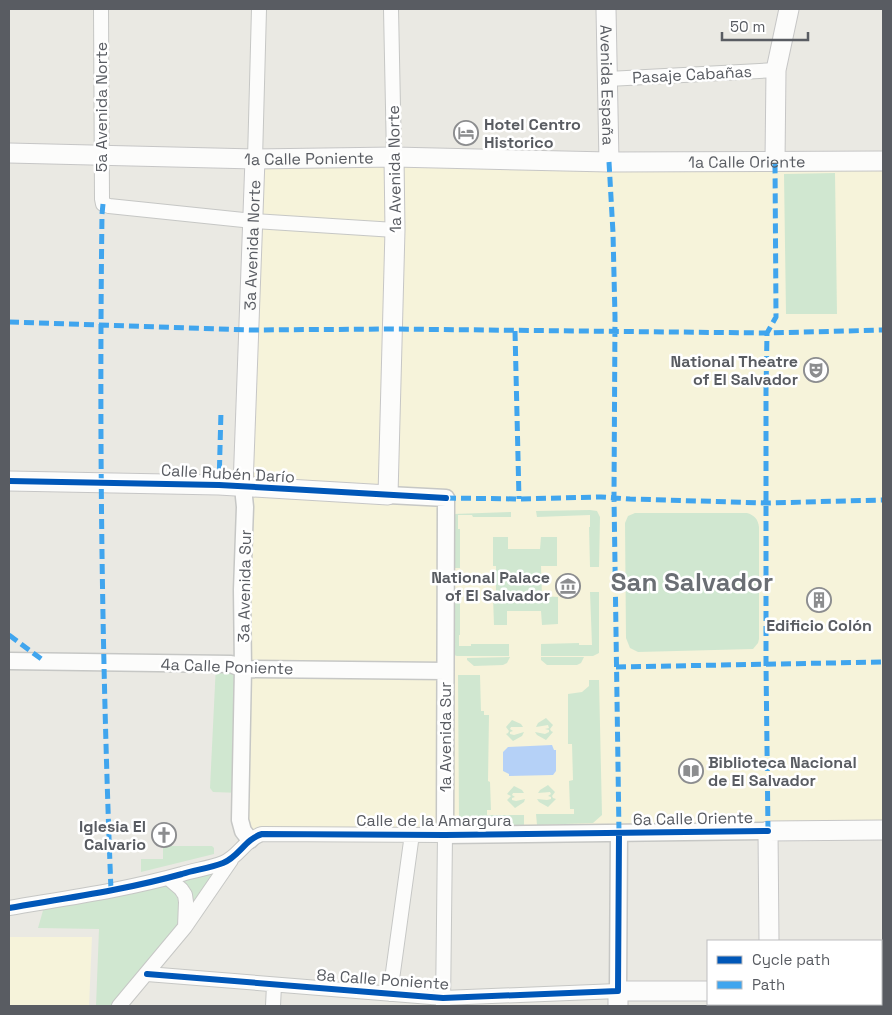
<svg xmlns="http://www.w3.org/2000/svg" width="892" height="1015" font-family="'Space Grotesk',sans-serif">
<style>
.commercial{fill:#f6f3da}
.green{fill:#d0e7d0}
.water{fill:#b5d1f7}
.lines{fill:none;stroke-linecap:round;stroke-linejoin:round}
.minor-casing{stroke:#c6c7c5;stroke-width:16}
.tertiary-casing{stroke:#c6c7c5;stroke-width:19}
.secondary-casing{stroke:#c6c6c6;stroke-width:21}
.minor{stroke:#fcfcfb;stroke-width:14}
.tertiary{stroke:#fcfcfb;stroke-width:16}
.secondary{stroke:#fcfcfb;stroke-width:19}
.quiet{stroke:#40a5ee;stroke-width:5;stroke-dasharray:10 5;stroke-linecap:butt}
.cycleway-casing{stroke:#fff;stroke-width:9}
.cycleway{stroke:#0057b8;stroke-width:6}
.labels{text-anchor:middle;stroke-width:5;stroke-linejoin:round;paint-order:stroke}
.street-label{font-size:16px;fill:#595c62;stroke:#fff}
.poi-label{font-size:16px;font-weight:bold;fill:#595c62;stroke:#fff;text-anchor:end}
.town-label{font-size:26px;font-weight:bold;fill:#6a6e74;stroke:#fff}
</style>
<rect width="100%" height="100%" fill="#eae9e3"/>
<path class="commercial" d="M255,159L883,160V827L243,831Z
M9,937H92L89,1006H9Z"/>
<path class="green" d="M835,173L837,314H786L784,174Z
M590,510L597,511L600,517L599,567H590L589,527H590V515L537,517L536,511Z
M511,512V517H473L472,515H458V529H460V568H453L454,514Z
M635,513H747C754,515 758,519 759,527V639L758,643L753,649L638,652L630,648L626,638L625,523L628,516Z
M508,537V549H540L541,537H557V566H541L542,596L558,597V624L542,625L541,611H507V625H494L493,597H496V566H493V537Z
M590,592H599V653L593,656H541V644L579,643V645H592Z
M453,594H460V635H459V646H471V644H509V656H457L454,655Z
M510,657L507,663L503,665L474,666L467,660V658Z
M541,657H584L581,663L577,665H547L541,660Z
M216,664L243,669L241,793L213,792L210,788Z
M458,675H480L481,711H484V715H489L488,781L490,782L491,810H487V815H524V825H467L459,819Z
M589,680H599L602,815L593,823L537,825L536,814H574V809H570L569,781L573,780L572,744H568V694L582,692L589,686Z
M546,718L553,725L550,729L551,731L553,732L546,740L537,735L535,732L545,734L549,732V730L545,729L549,728L548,725L536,727L538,723Z
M512,720L521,724L523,727H511L510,729L513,731L510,732V734L514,735L524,732L522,736L513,741L506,734L508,733L509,731L506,727Z
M548,785L555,792L552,796L553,798L556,799L548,807L539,802L537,799L547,800L551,799V797L548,796L551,794L550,792L538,793L540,790Z
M514,786L522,790L524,793H513L512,795L515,797L512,798V800L516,801L525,799L524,802L515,808L507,800L511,796L507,794Z
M163,846H212L214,848V854L141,872V859H163Z
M208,874L212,876L194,905L180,882Z
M165,886L170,887C180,899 184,910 177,926L112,1006H96L99,929L38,928L44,907Z"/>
<path class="water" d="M552,745L554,750H556V771L553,775L509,776V774L503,771V752L508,747Z"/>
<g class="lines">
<defs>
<path id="minor" d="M101,9L102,199L103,204L109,206L253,221L395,230
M391,9L394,157
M608,79L776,70
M255,159L259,9
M9,908C67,898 125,890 182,874C195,870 210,868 223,863C239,857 245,839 262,834L445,835L443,1006
M185,927L231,860
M147,974L443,998L618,991
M390,994L412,834
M119,1006L185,927L186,902L185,895L181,889L168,878
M273,1006L274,985"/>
<path id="tertiary" d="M243,487L245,507L242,590L243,669L240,820L243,831L250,840
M388,495L446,498L445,835L768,831
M9,661L231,664L243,669L445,671
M618,991L619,833"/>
<g id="secondary">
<path id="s1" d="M606,9L609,162"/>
<path id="s2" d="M9,153L255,159L394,157L609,162L883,161"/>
<path d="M775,161L776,70L789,9"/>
<path d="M9,481L219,485L388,495L395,230L394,157"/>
<path id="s3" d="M243,487L255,159"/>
<path d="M769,941L768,831L883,830"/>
<path d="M881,995H883"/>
<path d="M618,1006V991H708"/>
<path d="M768,1006V1004"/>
</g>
</defs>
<use href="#minor" class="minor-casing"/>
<use href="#tertiary" class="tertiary-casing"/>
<use href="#secondary" class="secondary-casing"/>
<use href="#minor" class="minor"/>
<use href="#tertiary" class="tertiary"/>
<use href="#secondary" class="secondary"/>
<path class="quiet" d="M609,162L613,233L615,317L614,497L619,833
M103,204L102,214C99,440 102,665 111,890
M9,322L249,330L393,329L767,333L883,330
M515,331L519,499
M219,485L221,411
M446,498L519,499L601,497L630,499L767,503L883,500
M9,635L44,661
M616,667L883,662
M768,831L766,664V391L767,333L776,317L775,161"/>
<defs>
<path id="cycleway" d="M9,481L219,485L446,498
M9,908C67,898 125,890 182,874C195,870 210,868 223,863C239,857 245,839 262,834L445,835L768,831
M147,974L443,998L618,991L619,833"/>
</defs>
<use href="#cycleway" class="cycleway-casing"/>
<use href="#cycleway" class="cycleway"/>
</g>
<defs>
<symbol id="hotel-ring" viewBox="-11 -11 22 22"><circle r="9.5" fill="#fff" stroke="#8c8d8f" stroke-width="1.5"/><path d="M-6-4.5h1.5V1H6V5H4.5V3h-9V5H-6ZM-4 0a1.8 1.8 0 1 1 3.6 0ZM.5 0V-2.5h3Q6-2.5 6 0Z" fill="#8c8d8f"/></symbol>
<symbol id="theatre-ring" viewBox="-11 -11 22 22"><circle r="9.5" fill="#fff" stroke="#8c8d8f" stroke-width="1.5"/><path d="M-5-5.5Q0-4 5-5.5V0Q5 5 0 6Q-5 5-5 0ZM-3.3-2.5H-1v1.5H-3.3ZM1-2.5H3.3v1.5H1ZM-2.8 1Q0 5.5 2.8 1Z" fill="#8c8d8f"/></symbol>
<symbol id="museum-ring" viewBox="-11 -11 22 22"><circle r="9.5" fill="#fff" stroke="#8c8d8f" stroke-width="1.5"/><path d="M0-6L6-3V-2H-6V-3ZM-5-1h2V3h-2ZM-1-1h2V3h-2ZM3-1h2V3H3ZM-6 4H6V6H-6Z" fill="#8c8d8f"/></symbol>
<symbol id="building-ring" viewBox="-11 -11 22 22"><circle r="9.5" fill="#fff" stroke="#8c8d8f" stroke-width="1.5"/><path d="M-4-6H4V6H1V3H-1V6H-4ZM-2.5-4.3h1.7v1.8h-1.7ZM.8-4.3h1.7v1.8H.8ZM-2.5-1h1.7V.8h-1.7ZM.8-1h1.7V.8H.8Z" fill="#8c8d8f"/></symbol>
<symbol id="library-ring" viewBox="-11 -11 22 22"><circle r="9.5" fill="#fff" stroke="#8c8d8f" stroke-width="1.5"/><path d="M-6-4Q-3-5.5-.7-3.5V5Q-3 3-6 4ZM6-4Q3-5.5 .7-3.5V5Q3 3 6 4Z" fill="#8c8d8f"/></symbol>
<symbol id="church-ring" viewBox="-11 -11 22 22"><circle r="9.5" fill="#fff" stroke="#8c8d8f" stroke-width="1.5"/><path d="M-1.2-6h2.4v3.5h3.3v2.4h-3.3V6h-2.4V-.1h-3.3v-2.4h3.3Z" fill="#8c8d8f"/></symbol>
</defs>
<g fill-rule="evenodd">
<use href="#hotel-ring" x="452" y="119" width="28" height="28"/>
<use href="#theatre-ring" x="802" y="356" width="28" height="28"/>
<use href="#museum-ring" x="554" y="572" width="28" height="28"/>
<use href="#building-ring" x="805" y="586" width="28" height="28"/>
<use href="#library-ring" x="677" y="757" width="28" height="28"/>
<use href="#church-ring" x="150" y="821" width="28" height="28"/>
</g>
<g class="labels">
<g class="street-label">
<text transform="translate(692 74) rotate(-3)" y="6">Pasaje Cabañas</text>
<text dy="6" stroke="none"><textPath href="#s1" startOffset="76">Avenida España</textPath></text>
<text transform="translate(101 107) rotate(-90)" y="6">5a Avenida Norte</text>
<text dy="6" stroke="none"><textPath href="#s2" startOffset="300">1a Calle Poniente</textPath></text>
<text dy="6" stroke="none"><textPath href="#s2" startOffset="738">1a Calle Oriente</textPath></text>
<text transform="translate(394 169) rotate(-91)" y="6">1a Avenida Norte</text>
<text dy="6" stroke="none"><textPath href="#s3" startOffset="242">3a Avenida Norte</textPath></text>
<text transform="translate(228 473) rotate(3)" y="6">Calle Rubén Darío</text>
<text transform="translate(244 586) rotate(-89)" y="6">3a Avenida Sur</text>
<text transform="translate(227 666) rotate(2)" y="6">4a Calle Poniente</text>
<text transform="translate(445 737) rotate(-90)" y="6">1a Avenida Sur</text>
<text transform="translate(693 818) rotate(-1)" y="6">6a Calle Oriente</text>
<text x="434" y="826">Calle de la Amargura</text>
<text transform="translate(383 979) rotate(4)" y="6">8a Calle Poniente</text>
</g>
<g class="poi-label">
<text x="484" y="130" text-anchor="start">Hotel Centro<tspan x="484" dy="18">Historico</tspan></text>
<text x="798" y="367">National Theatre<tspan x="798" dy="18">of El Salvador</tspan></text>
<text x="550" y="583">National Palace<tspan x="550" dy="18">of El Salvador</tspan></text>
<text x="819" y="631" text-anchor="middle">Edificio Colón</text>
<text x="708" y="768" text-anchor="start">Biblioteca Nacional<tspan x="708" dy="18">de El Salvador</tspan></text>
<text x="146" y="832">Iglesia El<tspan x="146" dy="18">Calvario</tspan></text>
</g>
<g class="town-label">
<text x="692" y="591">San Salvador</text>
</g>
</g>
<rect width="892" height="1015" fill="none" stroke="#595c62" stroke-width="20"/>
<rect x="707" y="940" width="175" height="65" fill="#ffffff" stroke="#bdbec0"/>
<rect x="717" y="956" width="25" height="8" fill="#0057b8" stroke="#bdbec0"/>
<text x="752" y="965" font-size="15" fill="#595c62">Cycle path</text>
<rect x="717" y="981" width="25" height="8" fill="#40a5ee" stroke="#bdbec0"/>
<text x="752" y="990" font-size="15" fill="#595c62">Path</text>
<path d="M722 32v8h86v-8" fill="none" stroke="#595c62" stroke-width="2.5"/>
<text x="730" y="32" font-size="15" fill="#595c62" stroke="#ffffff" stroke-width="4" paint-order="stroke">50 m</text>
</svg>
